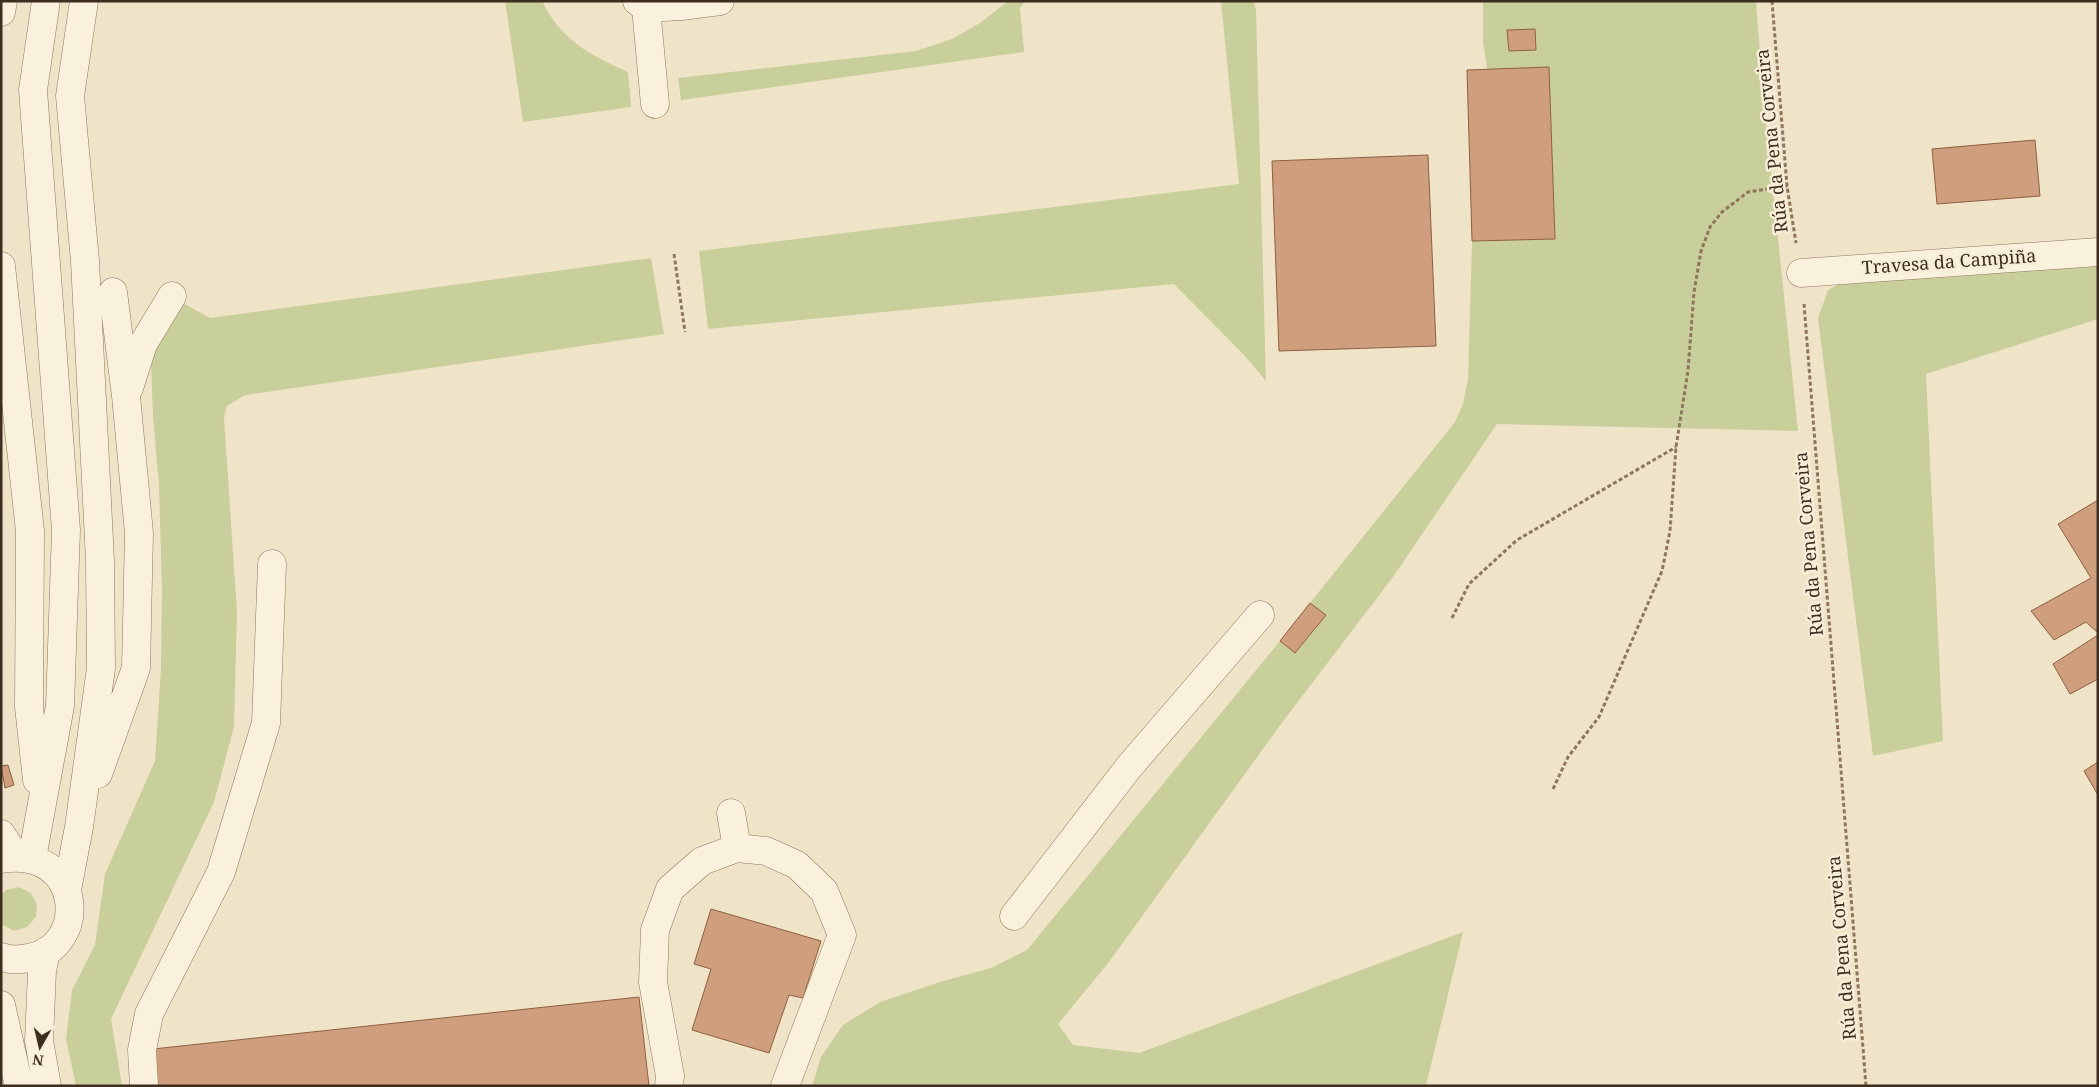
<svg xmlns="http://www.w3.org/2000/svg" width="2099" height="1087" font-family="'Noto Serif',serif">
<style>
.green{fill:#c9cf9b}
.building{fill:#cf9f7d;stroke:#8d5f41}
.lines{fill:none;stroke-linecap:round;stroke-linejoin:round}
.minor-casing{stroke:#8d765c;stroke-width:29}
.path{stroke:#8d765c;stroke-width:3;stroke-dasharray:4 2.5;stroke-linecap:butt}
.minor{stroke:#faf1dc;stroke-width:28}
.labels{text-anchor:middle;stroke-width:5;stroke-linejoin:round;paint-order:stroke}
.street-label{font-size:18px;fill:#3d2e20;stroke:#f7eed8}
</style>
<rect width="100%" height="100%" fill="#f0e4c8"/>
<path class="green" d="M505,1H542C561,40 590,55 628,72L631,107L523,122Z
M1008,1H1025L1020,8L1024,52L681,100L678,78L916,51L952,39L980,23Z
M1221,1H1254L1256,11L1266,381L1245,356L1174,284L708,329L699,251L1239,184Z
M1483,1H1756L1763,93L1798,431L1497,424L1393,577L1281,724L1109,962L1058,1024L1073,1045L1139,1053L1463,932L1426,1086H812L821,1057L843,1025L880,1002L940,982L991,968L1027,950L1280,641L1296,652L1325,615L1310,603L1455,422L1463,404L1468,379L1472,241L1555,239L1549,67L1487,69L1483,42Z
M651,258L664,334L245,395L227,406L224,417L237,612L234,727L214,802L111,1019L122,1086H76L66,1039L72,990L95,945L105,874L155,761L161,669L162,590L159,485L153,416L151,364L157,339L183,303L210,318Z
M2098,265V319L1926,374L1943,741L1873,756L1818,318L1828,290L1843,282L1962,276Z
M19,887L31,893L37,905L36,917L27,927L14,931L1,924V895L6,890Z"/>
<path class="building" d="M1535,29L1536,50L1509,51L1507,30Z
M1549,67L1555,239L1472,241L1467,70Z
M2035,140L2040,196L1937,204L1932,149Z
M1428,155L1436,346L1279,351L1272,161Z
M2098,500V633L2086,622L2054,640L2031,611L2091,578L2058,524Z
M1310,603L1326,615L1295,653L1280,641Z
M2098,635V679L2070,694L2053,664Z
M2098,762V795L2084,771Z
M8,765L14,785L5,788L1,766Z
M711,909L821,941L803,998L789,995L769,1053L692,1030L711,969L694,964Z
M639,997L649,1086H157L153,1049Z"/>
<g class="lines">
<defs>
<path id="minor" d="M637,1L646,8L681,6L720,1
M646,8L655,104
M1,12L3,1
M1,266L30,531L29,707L37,780
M1801,273L2098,252
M129,388L143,344L172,296
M98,774L136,668L139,533L126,396L113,292
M731,813L737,848
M1,834L16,857
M32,858L60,706L66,530L33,90L46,1
M1,859C84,845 90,949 28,958C19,960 10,960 1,957
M67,890L79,827L101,668L100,561L85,261L70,96L84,1
M1014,916L1129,767L1260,615
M46,951L42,971L39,1041L47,1086
M1,1005L19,1086
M144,1086L142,1050L149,1014L221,872L266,723L272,564
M669,1086L670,1076L653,982L655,930L670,889L702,861L737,848L766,851L797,865L824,891L842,935L785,1086"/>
</defs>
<use href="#minor" class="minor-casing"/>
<path class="path" d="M1772,1L1787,186L1796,243
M674,254L685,332
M1804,304L1866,1086
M1452,618L1469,584L1517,540L1676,447
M1553,789L1568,757L1599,717L1662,571L1670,531L1676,447L1688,371L1694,292L1701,251L1710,227L1722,212L1748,192L1787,186"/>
<use href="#minor" class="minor"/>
</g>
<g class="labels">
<g class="street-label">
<text transform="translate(1772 141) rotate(-96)" y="6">Rúa da Pena Corveira</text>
<text transform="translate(1949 262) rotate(-4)" y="6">Travesa da Campiña</text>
<text transform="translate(1809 544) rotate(-95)" y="6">Rúa da Pena Corveira</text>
<text transform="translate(1842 948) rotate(-95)" y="6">Rúa da Pena Corveira</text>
</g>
</g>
<rect width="2099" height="1087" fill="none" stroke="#3d2e20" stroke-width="5"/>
<g transform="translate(40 1047) rotate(188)" stroke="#f7eed8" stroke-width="4" paint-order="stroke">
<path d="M0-4L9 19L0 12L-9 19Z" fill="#3d2e20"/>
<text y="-8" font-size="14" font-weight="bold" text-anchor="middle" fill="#3d2e20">N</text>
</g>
</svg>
